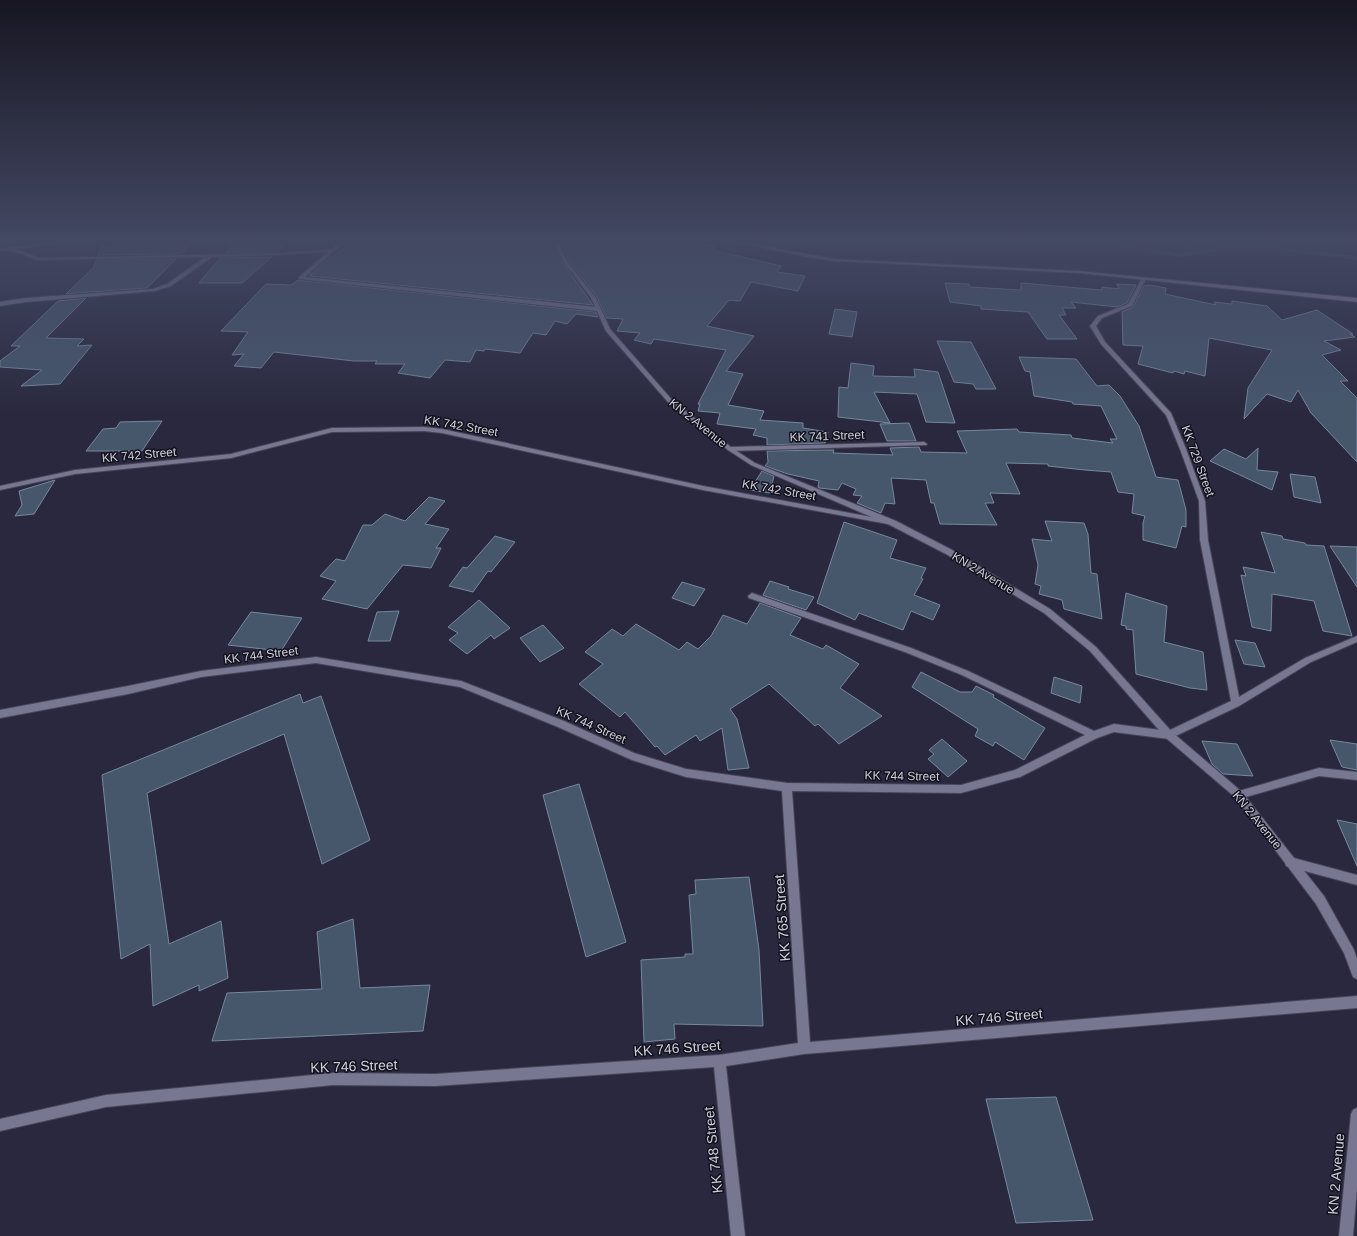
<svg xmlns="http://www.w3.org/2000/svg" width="1357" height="1236" font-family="Arial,sans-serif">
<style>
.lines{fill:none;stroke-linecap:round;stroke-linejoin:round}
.stream{stroke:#3e4e58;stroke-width:4}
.building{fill:#46576c;stroke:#76889f}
.minor-casing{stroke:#474559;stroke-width:2}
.tertiary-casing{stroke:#474559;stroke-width:2}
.secondary-casing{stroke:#474559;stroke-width:2}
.minor{fill:#787791;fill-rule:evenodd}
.tertiary{fill:#787791;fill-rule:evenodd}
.secondary{fill:#8c7ea1;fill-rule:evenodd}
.labels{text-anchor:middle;stroke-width:3;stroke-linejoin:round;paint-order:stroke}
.street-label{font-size:12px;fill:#d0cfde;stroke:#13121c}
.near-street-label{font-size:14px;fill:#d0cfde;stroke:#13121c}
</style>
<rect width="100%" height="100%" fill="#29283e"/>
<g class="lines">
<path class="stream" d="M1100,242L1180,255L1229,247H1264L1357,258
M1178,242L1199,250"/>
</g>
<path class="building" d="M134,242H193L181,254L98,255L101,247Z
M236,242H262L284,246L278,252L226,253Z
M352,242H554L562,262L593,305L309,276L326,261Z
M562,242H697L716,247L712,250L781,266L777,272L805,276L798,291L751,282L740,301L729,300L707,326L754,336L726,371L743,374L728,405L764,411L760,420L803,423V428L828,432L825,443L767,445V438L753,435L756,429L717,424L720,413L698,411L700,404H698L726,350L654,339L651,344L634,340L640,333L617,331L623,319L606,318L597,297L568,260Z
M272,257L242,283H199L220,258Z
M176,259L147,288L66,294L94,267L96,260Z
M298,280L596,312L598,317L576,314L567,324L555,321L546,335L533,333L520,353L485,349L484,351L476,350L470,362L445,360L430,378L398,373L405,364H375L377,361H354L274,352L261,368L234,366L244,354L232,355L248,332L221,331L266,284L291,285Z
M945,283L969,284L970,287L1021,290V283L1102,290V287L1119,289L1117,284L1136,285L1127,303L1117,307L1071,302L1076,308H1062L1066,315H1059L1077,339H1047L1028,312L981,309V306L950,302Z
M1149,285L1166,288L1165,294L1216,305L1214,302L1232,304V301L1267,306L1282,320L1317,310L1353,334H1350L1355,337L1324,341L1341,350L1322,355L1348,381H1340L1357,398V462L1311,413L1298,390L1291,402L1267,394L1244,419L1248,388L1272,350L1209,338L1205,376L1185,371L1184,374L1174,371L1173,373L1138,364L1143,346L1123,345L1122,312L1133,307L1144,286Z
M86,298L46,338L84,339L77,346L92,345L60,384L21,386L42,370L0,367V361L20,346H11L58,301Z
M835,309L857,312L852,337L829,334Z
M937,341L971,342L996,389H976L973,384L954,382Z
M1019,357L1076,359L1097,386L1109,385L1120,396L1139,426L1156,477L1178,480L1186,510V527L1182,526L1176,548L1143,540V523L1145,516L1132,513L1134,494L1118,492L1111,472L1085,470L1048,466V464L1006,463L1020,494L990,493L994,503H985L997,525L940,524L934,503H931L926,480L891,478L895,504L885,503L881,513L857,503L862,496L853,495L856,489L842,483L838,490L819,488L818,487L819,481L788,474L765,466L768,462L767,451L827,450H834L833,453L893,455L890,448L919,447L921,452L967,453L957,431L1017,429L1019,432L1071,435L1072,438L1113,443L1110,439H1117L1101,406L1073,404L1072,402L1034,396L1030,372L1025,371Z
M851,363L874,366L873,376L915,377L914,369L938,372L955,423L926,422L917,394L874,392L890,423L838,417L839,387L848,388Z
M162,421L142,451H86L103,429L116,428L120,422Z
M909,423L916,441H887L880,424Z
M1258,448L1257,470L1278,472L1272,490L1210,461L1224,449L1246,459Z
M762,471L774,476L770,493L750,490Z
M1290,474L1315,477L1321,503L1294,497Z
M55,480L34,514L15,516L22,505L19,491Z
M429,497L445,501L425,524L449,529L436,548H441L431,568L403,565L367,609L322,599L336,581L320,576L336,559L345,561L363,525H372L385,514L405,521Z
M1045,521L1084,523L1088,534L1091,573L1097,574L1102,619L1064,609L1062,600L1039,594L1041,586L1035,584L1038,565L1032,539L1052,541Z
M844,522L897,540L890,558L926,568L921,578L923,579L914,595L940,605L933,620L911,611L903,630L859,613L855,620L817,603Z
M1261,532L1282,536L1283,539L1305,543L1306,545L1324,546L1352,636L1323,631L1314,601L1272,594L1271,631L1252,627L1241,575L1246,576L1243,567L1275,573Z
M495,536L515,542L491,572L488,571L473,592L449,586L463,567L467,568Z
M1330,546L1357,547V587Z
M770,581L789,587L788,589L814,597L806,610L765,596L763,595Z
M682,582L705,589L694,606L672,598Z
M1126,593L1167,606L1164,642L1203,652L1207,690L1190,688L1136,674L1133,630L1126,629V626L1121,625Z
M479,600L510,628L494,639L491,635L467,654L449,640L458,633L448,627Z
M760,603L801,618L790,635L823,649L826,645L859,664L840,688L882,716L839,744L818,724L815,726L769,684L730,709L737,719L749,768L728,770L722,728L700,741L696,735L665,755L657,746L655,747L625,712L620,717L579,684L603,664L585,652L612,629L623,636L636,624L679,650L687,642L698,649L711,636L723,615L747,624Z
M399,611L390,641H368L377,612Z
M251,612L302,618L281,651L228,645Z
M543,625L564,648L540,662L520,638Z
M1235,640L1255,643L1265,667L1244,664Z
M921,672L960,692H972L976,686L994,695L993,697L1045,728L1024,760L995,742L993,746L975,736L978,729L912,687Z
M1054,677L1082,686L1080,703L1051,693Z
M300,694L303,703L321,696L370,840L322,864L284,734L147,793L169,944L221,921L228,978L199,991V985L153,1006L150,944L121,959L102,775Z
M942,739L967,761L948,777L928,759L934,754L929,750Z
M1330,740L1357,744V770L1342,767Z
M1202,741L1237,744L1253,776L1223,774L1212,764Z
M579,784L626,942L586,957L543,795Z
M1337,820L1357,824V866Z
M749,877L759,950L763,1026L674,1024L675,1039L644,1042L641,960L685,957V954H693L689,895L696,894L695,880Z
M353,919L360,988L430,985L423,1031L212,1041L227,993L322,989L317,932Z
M1056,1097L1093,1220L1016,1223L986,1099Z"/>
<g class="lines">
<defs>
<path id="minor" d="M50,242H65L17,249L39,258L279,253L332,249L340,242H345L305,277L597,307L600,309L597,311L299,279V277L328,252L279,255L212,257L171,286L154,291L26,302L0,306V302L26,298L153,289L167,284L205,257L38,260C24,256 15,249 0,251V249Z
M1142,278L1146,279L1132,306L1102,318L1096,326L1105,342L1171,413L1186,449L1205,501L1208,540L1239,697L1305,658L1357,636V642L1311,662L1239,706L1169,739L1114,732L1097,738L1020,777L961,793L792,791L810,1042L1357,996V1008L804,1054L726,1066L745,1236H731L714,1067L435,1086L333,1085L106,1107L0,1131V1119L106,1095L333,1073L435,1074L719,1055L798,1043L782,791L686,777L632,760L558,727L460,687L316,663L201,677L128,694L0,718V710L128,686L201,671L316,657L461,681L564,721L634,753L686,769L787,783L961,785L1015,770L1085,735L962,675L905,652L749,598L748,596L752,593L911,648L968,671L1094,731L1114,724L1168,731L1231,701L1200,540L1199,501L1180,449L1166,415L1101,344L1090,326L1098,316L1128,304Z
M424,427L442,429L703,486L888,520L892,522L888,524L703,490L442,433L424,431L332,432L231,458L75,474L0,490V486L75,470L231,454L332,428Z
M924,442L927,444L926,445L730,451L727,449L730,447Z
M1319,768L1357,772V780L1319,776L1239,799L1236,798L1234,795L1236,792L1239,791Z
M1290,857L1357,875V885L1286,866L1285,862L1286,858Z"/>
<path id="tertiary" d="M556,242H560V246L567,261L596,298L610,329L672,400L732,448L755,463L896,521L952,550L1050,609L1096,647L1172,732L1242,792L1324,896L1354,950L1357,959V979L1353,977L1344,953L1316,904L1236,798L1166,738L1090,651L1044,613L946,554L890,525L751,465L728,450L668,402L606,331L591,298L563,261L556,246Z
M1357,1108V1188L1353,1236H1339L1351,1114L1353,1110Z"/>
<path id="secondary" d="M735,242H745L834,259L1079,271L1357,298V302L1079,273L834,261L807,257Z"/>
</defs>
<use href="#minor" class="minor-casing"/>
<use href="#tertiary" class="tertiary-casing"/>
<use href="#secondary" class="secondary-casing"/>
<use href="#minor" class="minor"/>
<use href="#tertiary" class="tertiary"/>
<use href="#secondary" class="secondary"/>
</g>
<linearGradient id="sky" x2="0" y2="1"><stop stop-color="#171622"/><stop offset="0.58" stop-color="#434863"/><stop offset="1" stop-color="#434863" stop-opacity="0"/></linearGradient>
<rect width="1357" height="415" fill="url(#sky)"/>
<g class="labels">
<g class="street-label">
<text transform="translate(698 423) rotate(39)" y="4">KN 2 Avenue</text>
<text transform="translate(461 426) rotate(10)" y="4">KK 742 Street</text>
<text transform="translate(827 436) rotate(-2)" y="4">KK 741 Street</text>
<text transform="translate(139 455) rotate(-5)" y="4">KK 742 Street</text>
<text transform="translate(1198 461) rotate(70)" y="4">KK 729 Street</text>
<text transform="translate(779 490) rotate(10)" y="4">KK 742 Street</text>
<text transform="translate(983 573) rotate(31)" y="4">KN 2 Avenue</text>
<text transform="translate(261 655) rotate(-7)" y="4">KK 744 Street</text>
<text transform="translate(591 725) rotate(24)" y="4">KK 744 Street</text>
<text transform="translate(902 776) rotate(1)" y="4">KK 744 Street</text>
<text transform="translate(1257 820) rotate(51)" y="4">KN 2 Avenue</text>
</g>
<g class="near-street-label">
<text transform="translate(782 918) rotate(-94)" y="5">KK 765 Street</text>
<text transform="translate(999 1017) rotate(-5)" y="5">KK 746 Street</text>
<text transform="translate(677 1048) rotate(-4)" y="5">KK 746 Street</text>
<text transform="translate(354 1066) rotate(-2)" y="5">KK 746 Street</text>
<text transform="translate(713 1150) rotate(-96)" y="5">KK 748 Street</text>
<text transform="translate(1336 1174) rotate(-85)" y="5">KN 2 Avenue</text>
</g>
</g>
</svg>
